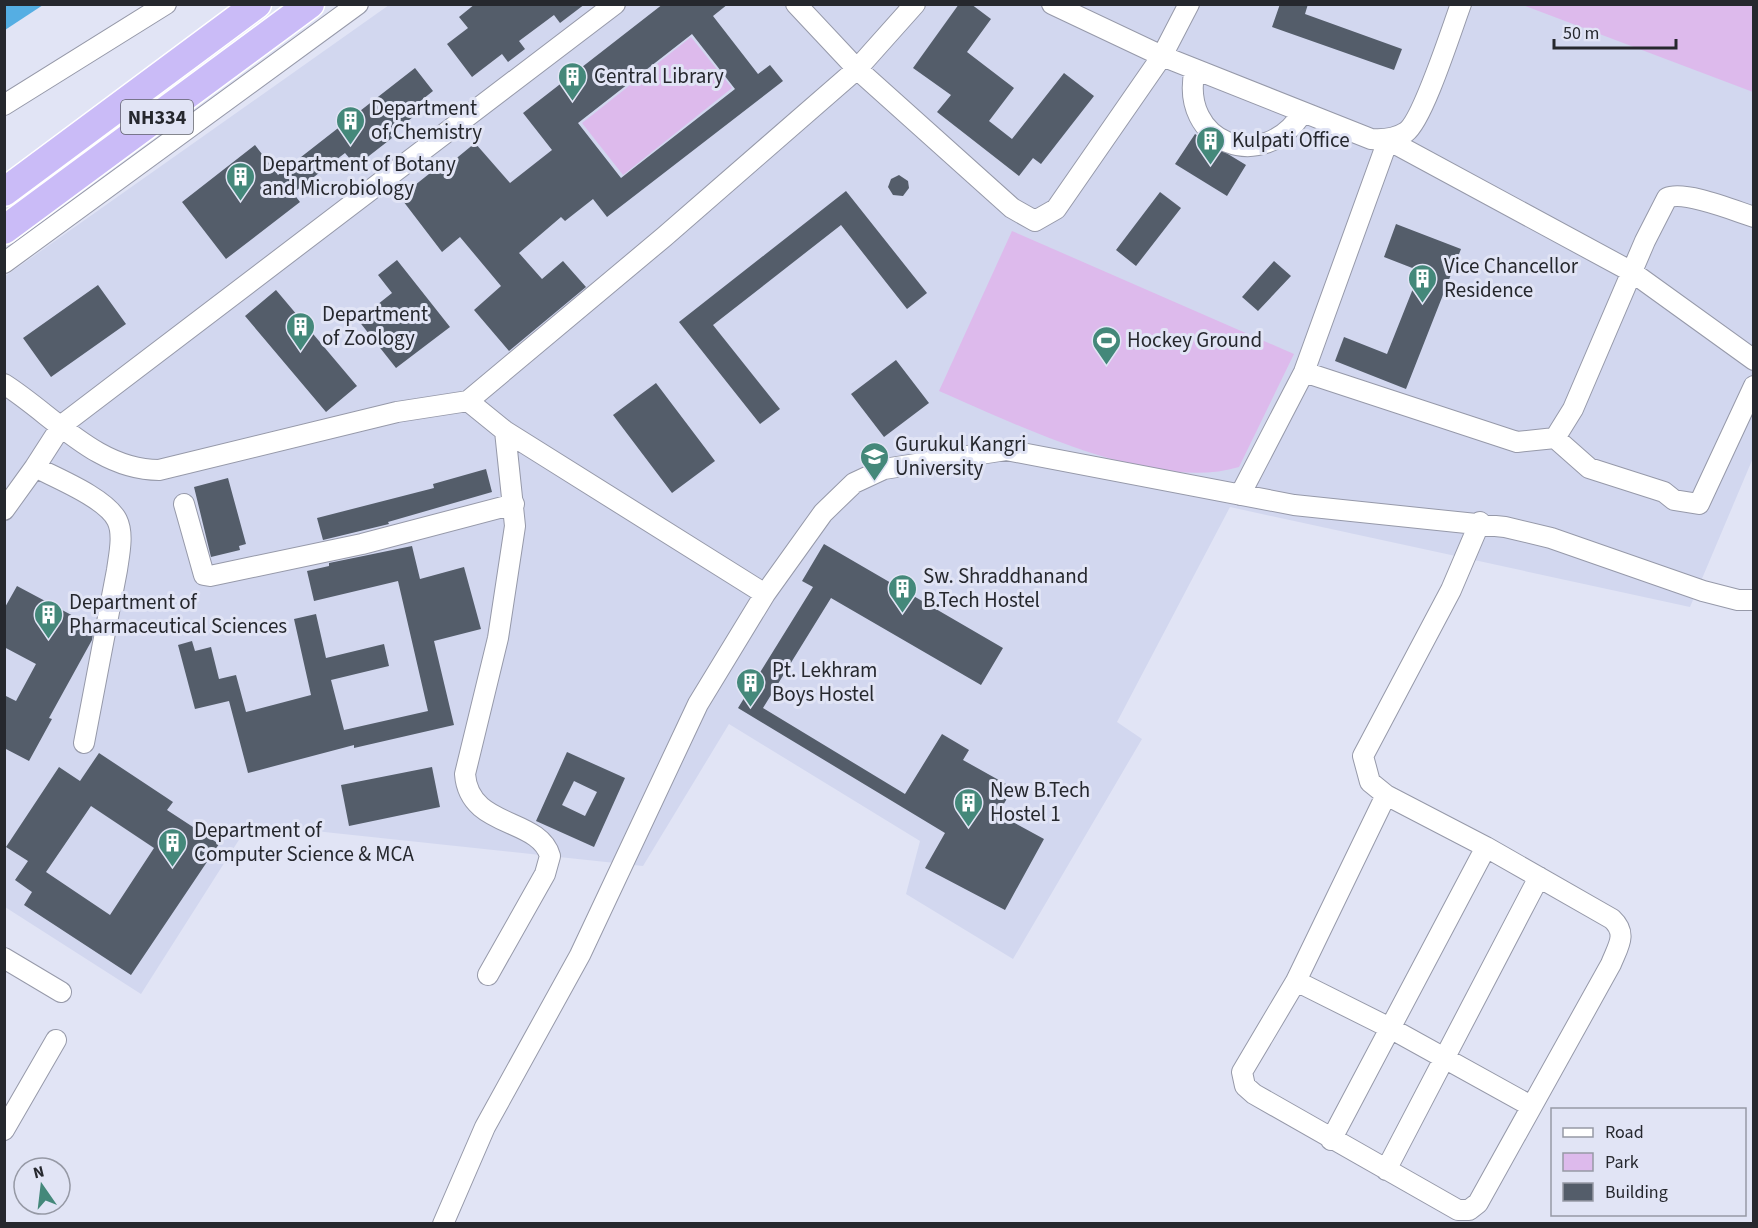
<svg xmlns="http://www.w3.org/2000/svg" width="1758" height="1228" font-family="'Source Sans 3',sans-serif">
<style>
.built{fill:#d2d7ef}
.green{fill:#ddbaec}
.water{fill:#55aee3}
.building{fill:#545d6a;fill-rule:evenodd}
.lines{fill:none;stroke-linecap:round;stroke-linejoin:round}
.minor-casing{stroke:#9699a9;stroke-width:22}
.highway-casing{stroke:#fff;stroke-width:31}
.minor{stroke:#fff;stroke-width:20}
.highway{stroke:#cabbf7;stroke-width:28}
.labels{text-anchor:middle;stroke-width:6;stroke-linejoin:round;paint-order:stroke}
.shield{fill:#e1e4f5;stroke:#5e606a;stroke-width:1.5}
.shield-label{font-size:20px;font-weight:bold;fill:#26282e}
.poi-label{font-size:21px;fill:#26282e;stroke:#e1e4f5;text-anchor:start}
</style>
<rect width="100%" height="100%" fill="#e1e4f5"/>
<path class="built" d="M389,5H1753V458L1690,607L1230,507L1117,722L1142,739L1013,959L906,894L920,841L729,724L643,866L249,824L141,994L5,907L4,277Z"/>
<path class="green" d="M1523,5H1753V93V92Z
M691,37L732,88L623,175L582,123Z
M1012,231L1294,354L1239,467C1154,493 1018,425 939,391Z"/>
<path class="water" d="M5,4H43V5L5,30Z"/>
<path class="building" d="M475,4H585L560,23L554,15L519,41L525,49L508,62L502,54L472,77L447,44L468,28L459,17Z
M663,4H728L713,16L758,74L770,65L783,81L607,217L593,199L565,221L561,217L519,253L542,279L563,261L586,287L509,351L474,310L501,286L460,237L442,252L400,197L444,162L447,166L475,143L510,183L552,150L523,113ZM692,34L735,89L621,178L578,123Z
M959,4H971L991,19L967,52L1014,88L989,121L1012,139L1064,73L1094,96L1041,164L1033,158L1019,176L937,112L951,95L913,68Z
M1280,4H1308L1305,14L1402,49L1394,70L1272,27Z
M415,68L433,91L413,107L418,113L390,135L392,138L356,166L345,153L293,193L300,202L226,259L182,202L255,145L278,175Z
M1195,134L1246,165L1227,196L1175,164Z
M899,175L908,181L909,188L903,196L893,195L888,187L891,179Z
M846,191L927,293L907,309L841,225L713,325L780,409L760,424L679,322Z
M1160,192L1181,208L1136,266L1116,250Z
M1396,224L1461,249L1406,389L1335,361L1344,337L1387,354L1420,271L1384,257Z
M397,260L450,327L396,368L358,320L392,293L378,275Z
M1274,261L1291,276L1258,311L1242,297Z
M98,285L126,324L51,377L23,338Z
M276,290L357,386L326,412L245,316Z
M896,360L929,403L884,437L851,394Z
M656,383L715,461L672,493L613,415Z
M486,469L492,492L388,522L389,524L323,540L317,518L434,488L433,484Z
M228,478L246,544L239,546L240,550L211,557L194,487Z
M824,544L1003,648L981,685L831,598L763,708L905,794L942,734L969,750L963,760L1013,788L998,814L1044,839L1005,910L925,868L945,833L738,708L813,587L802,581Z
M412,546L420,579L464,567L481,629L434,641L454,725L354,748V745L248,773L229,701L195,709L178,645L192,641L195,651L211,647L219,679L236,675L246,712L311,695L294,619L316,614L326,658L384,644L389,666L331,680L344,730L428,711L398,581L314,601L307,571L329,566V563Z
M17,586L94,627L92,640L49,718L52,719L29,761L4,748V695L16,701L36,664L4,647V609Z
M567,752L625,778L594,847L536,821ZM574,781L597,792L585,816L562,805Z
M99,753L173,802L167,810L219,844L131,975L24,905L32,892L15,880L28,861L6,847L59,767L80,781ZM91,806L154,848L110,915L46,872Z
M432,767L440,807L349,826L341,785Z"/>
<g class="lines">
<defs>
<path id="minor" d="M796,4L857,69L1012,208L1035,221L1056,209L1162,56L1189,4
M1052,4L1162,56L1371,139C1384,140 1395,139 1406,132C1423,120 1452,28 1461,4
M1195,69C1178,143 1263,176 1303,112
M4,105L166,4
M4,263L358,4
M1304,372L1517,442L1555,438L1589,468L1664,492L1674,500L1699,504L1754,386
M4,384C53,415 97,470 159,470L397,412L468,401L505,431L765,594
M468,401L664,237L857,69L915,4
M1555,438L1573,409L1645,241L1667,198C1684,190 1735,211 1754,217
M35,467L62,425L615,4
M1240,495L1304,372L1388,140L1632,272L1754,360
M184,504L204,575L210,576L362,544L514,504
M4,510L35,467C56,478 106,498 117,520C124,534 119,555 117,570L84,743
M1386,795L1296,981L1390,1028L1531,1106
M4,958L61,992
M488,975L545,874L550,856C539,817 469,829 465,774L498,638L515,526L505,431
M1296,981L1242,1072L1245,1086L1254,1094L1458,1210H1469L1478,1203L1611,964C1618,946 1628,934 1612,919L1486,847L1386,795L1370,782L1363,756L1451,590L1480,522
M4,1130L56,1040
M1331,1140L1486,847
M1386,1170L1539,877
M443,1224L485,1127L580,955L698,704L765,594L823,513L854,483L884,469L1006,450L1294,505L1505,527L1551,538L1703,591L1738,600H1754"/>
<path id="highway" d="M4,192L257,4
M4,230L310,4"/>
</defs>
<use href="#minor" class="minor-casing"/>
<use href="#highway" class="highway-casing"/>
<use href="#minor" class="minor"/>
<use href="#highway" class="highway"/>
</g>
<defs>
<symbol id="building-pin" viewBox="-11 -11 22 30"><path d="M0 17L-7.5 6A9.5 9.5 0 1 1 7.5 6Z" fill="#44887a" stroke="#e1e4f5"/><path d="M-4-6H4V6H1V3H-1V6H-4ZM-2.5-4.3h1.7v1.8h-1.7ZM.8-4.3h1.7v1.8H.8ZM-2.5-1h1.7V.8h-1.7ZM.8-1h1.7V.8H.8Z" fill="#fff"/></symbol>
<symbol id="stadium-pin" viewBox="-11 -11 22 30"><path d="M0 17L-7.5 6A9.5 9.5 0 1 1 7.5 6Z" fill="#44887a" stroke="#e1e4f5"/><path d="M0-5a6.5 5 0 1 0 0 10a6.5 5 0 1 0 0-10ZM-3.5-1.8h7v3.6h-7Z" fill="#fff"/></symbol>
<symbol id="university-pin" viewBox="-11 -11 22 30"><path d="M0 17L-7.5 6A9.5 9.5 0 1 1 7.5 6Z" fill="#44887a" stroke="#e1e4f5"/><path d="M0-5L7-2L0 1L-7-2ZM-4 1L0 2.5L4 1V4Q0 6-4 4Z" fill="#fff"/></symbol>
</defs>
<g fill-rule="evenodd">
<use href="#building-pin" x="556" y="60" width="33" height="45"/>
<use href="#building-pin" x="334" y="104" width="33" height="45"/>
<use href="#building-pin" x="1194" y="124" width="33" height="45"/>
<use href="#building-pin" x="224" y="160" width="33" height="45"/>
<use href="#building-pin" x="1406" y="262" width="33" height="45"/>
<use href="#building-pin" x="284" y="310" width="33" height="45"/>
<use href="#stadium-pin" x="1090" y="324" width="33" height="45"/>
<use href="#university-pin" x="858" y="440" width="33" height="45"/>
<use href="#building-pin" x="886" y="572" width="33" height="45"/>
<use href="#building-pin" x="32" y="598" width="33" height="45"/>
<use href="#building-pin" x="734" y="666" width="33" height="45"/>
<use href="#building-pin" x="952" y="786" width="33" height="45"/>
<use href="#building-pin" x="156" y="826" width="33" height="45"/>
</g>
<g class="labels">
<rect class="shield" x="121" y="100" width="72" height="34" rx="4.5"/>
<g class="shield-label">
<text x="157" y="124">NH334</text>
</g>
<g class="poi-label">
<text x="594" y="83">Central Library</text>
<text x="371" y="115">Department<tspan x="371" dy="24">of Chemistry</tspan></text>
<text x="1232" y="147">Kulpati Office</text>
<text x="262" y="171">Department of Botany<tspan x="262" dy="24">and Microbiology</tspan></text>
<text x="1444" y="273">Vice Chancellor<tspan x="1444" dy="24">Residence</tspan></text>
<text x="322" y="321">Department<tspan x="322" dy="24">of Zoology</tspan></text>
<text x="1127" y="347">Hockey Ground</text>
<text x="895" y="451">Gurukul Kangri<tspan x="895" dy="24">University</tspan></text>
<text x="923" y="583">Sw. Shraddhanand<tspan x="923" dy="24">B.Tech Hostel</tspan></text>
<text x="69" y="609">Department of<tspan x="69" dy="24">Pharmaceutical Sciences</tspan></text>
<text x="772" y="677">Pt. Lekhram<tspan x="772" dy="24">Boys Hostel</tspan></text>
<text x="990" y="797">New B.Tech<tspan x="990" dy="24">Hostel 1</tspan></text>
<text x="194" y="837">Department of<tspan x="194" dy="24">Computer Science &amp; MCA</tspan></text>
</g>
</g>
<rect width="1758" height="1228" fill="none" stroke="#26282e" stroke-width="12"/>
<rect x="1551" y="1108" width="195" height="108" fill="#e1e4f5" stroke="#9699a5" stroke-width="1.5"/>
<rect x="1563" y="1128" width="30" height="9" fill="#ffffff" stroke="#9699a5" stroke-width="1.5"/>
<text x="1605" y="1138" font-size="18" fill="#26282e">Road</text>
<rect x="1563" y="1153" width="30" height="18" fill="#ddbaec" stroke="#9699a5" stroke-width="1.5"/>
<text x="1605" y="1168" font-size="18" fill="#26282e">Park</text>
<rect x="1563" y="1183" width="30" height="18" fill="#545d6a" stroke="#9699a5" stroke-width="1.5"/>
<text x="1605" y="1198" font-size="18" fill="#26282e">Building</text>
<g transform="translate(42 1186) rotate(346)"><circle r="28" fill="#e1e4f5" stroke="#9699a5" stroke-width="1.5"/>
<path d="M0-4.5L10 22L0 15L-10 22Z" fill="#44887a"/>
<text y="-9" font-size="16" font-weight="bold" text-anchor="middle" fill="#26282e">N</text>
</g>
<path d="M1554 39v9h122v-9" fill="none" stroke="#26282e" stroke-width="3"/>
<text x="1563" y="39" font-size="18" fill="#26282e" stroke="#e1e4f5" stroke-width="4.5" paint-order="stroke">50 m</text>
</svg>
